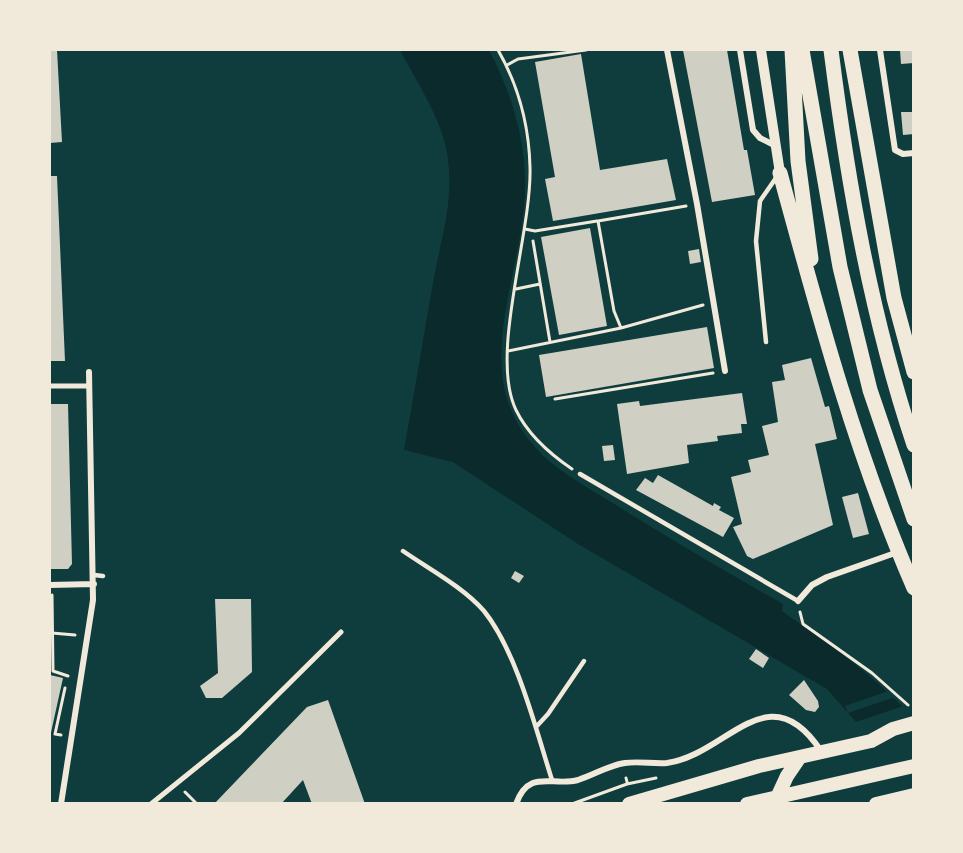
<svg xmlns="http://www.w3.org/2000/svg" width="963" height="853" font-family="Cabin,sans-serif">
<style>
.water{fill:#0a2a2b}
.pier{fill:#0f3d3e}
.building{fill:#cfcfc3}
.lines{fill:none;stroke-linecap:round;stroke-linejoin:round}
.path{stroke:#f1e9da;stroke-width:3}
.service{stroke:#f1e9da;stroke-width:4.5}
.pedestrian{stroke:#f1e9da;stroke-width:5}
.minor{stroke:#f1e9da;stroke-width:6}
.tertiary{stroke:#f1e9da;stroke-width:10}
.primary{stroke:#f1e9da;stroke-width:14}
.trunk{stroke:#f1e9da;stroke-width:15}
</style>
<rect width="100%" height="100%" fill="#0f3d3e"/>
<path class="water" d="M400,50H489C512,94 527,143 525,193C522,278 468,373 534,446C555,470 585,486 611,502C668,538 725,571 783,604L782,611C828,644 875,675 913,718L856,722L827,689L578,544L453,462L404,450C414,395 423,339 433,283C441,237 455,201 447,153C441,117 416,81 400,50Z"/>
<path class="pier" d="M891,690L898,696L848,713L845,706Z
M906,705L914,713L913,781L853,723Z"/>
<path class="building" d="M50,50H57L62,142L50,143Z
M683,50H727L744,150H747L755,195L712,202Z
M900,50H914V63L901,64Z
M581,54L600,170L667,159L676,200L553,221L545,179L555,177L535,62Z
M901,112H914V134L903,135Z
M50,176H57L65,361H50Z
M590,228L607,326L559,335L541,237Z
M699,249L701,262L690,264L688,251Z
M707,327L714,368L546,397L539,355Z
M811,358L825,407L829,406L837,439L815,444L833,525L753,559L747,556L733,527L742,524L731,477L751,472L748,460L769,455L762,426L778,422L772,382L785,380L782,365Z
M742,393L747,424H741L742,433L717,436L718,441L687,445L689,463L627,474L617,404L639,401L640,406Z
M50,404H68L72,564L68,569H50Z
M613,445L615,460L604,461L602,446Z
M658,475L713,506L714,503L721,507L719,510L734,518L723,537L636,490L645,478L653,483Z
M858,493L869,534L853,538L842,497Z
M515,571L524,576L519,583L511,578Z
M215,599H251L252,672L222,698H206L200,686L218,673Z
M756,649L769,658L763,668L749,659Z
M50,675L63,678L50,737Z
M804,680L818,701L819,707L815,712L806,710L789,695Z
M328,700L365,804H312L303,780L281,804H214L307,707Z"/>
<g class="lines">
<path class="path" d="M498,50C518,85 529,126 530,167C532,234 489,354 516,410C528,435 550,454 572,469
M507,65L518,59L586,50
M686,206L598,221L614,311L621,328L703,305
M525,229L535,231L597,221
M533,241L550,342
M516,289L540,284
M508,351L621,328
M555,399L713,373
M52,595L53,671L68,676
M800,612L803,624L872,673L908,705
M52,633L75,635
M61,735L55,734L65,688
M626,778L627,782
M185,792L197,804
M572,804L627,784L656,778"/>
<path class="service" d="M766,342L756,241L760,201L778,175
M580,474L798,601
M403,551C429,569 463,587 484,611C517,652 536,730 552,780
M94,575L103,576
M536,727L548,714L584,661"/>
<path class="pedestrian" d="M50,386H89
M151,804L239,733L341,632"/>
<path class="minor" d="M667,50L697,204L725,371
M740,50L753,130L760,138L776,146
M880,50L895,150L903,154L914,153
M50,585L94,584
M798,601L812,585L827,577L898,552
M61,804L93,600L89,372
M516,804C529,768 552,787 578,780C594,775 609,765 625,763C639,761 653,764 667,763C727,755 768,671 821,751"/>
<path class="tertiary" d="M761,50L780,173"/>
<path class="primary" d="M775,802L787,776L800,757
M629,804L759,766L871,741L893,729L914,723
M747,804L914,766
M876,804L914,795"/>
<path class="trunk" d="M792,50L798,161L811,259
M802,50L840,267L870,390L914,519
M831,50C848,184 871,316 914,445
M850,50L894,298L914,372
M780,173C818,313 856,455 914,588"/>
</g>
<rect width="963" height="853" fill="none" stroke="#f1e9da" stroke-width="102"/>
</svg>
